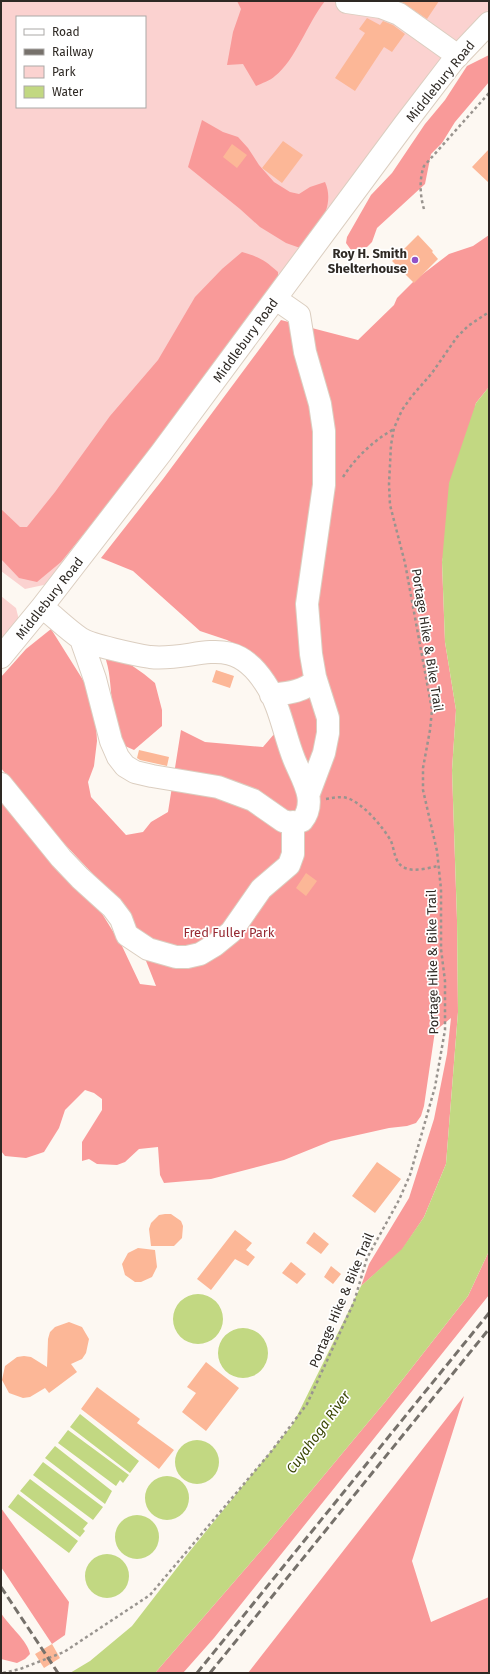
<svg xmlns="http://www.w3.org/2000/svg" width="490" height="1674" font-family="'Fira Sans',sans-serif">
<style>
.green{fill:#fbd2d0;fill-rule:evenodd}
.forest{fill:#f99a99}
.water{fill:#c2d882}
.building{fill:#fcb797}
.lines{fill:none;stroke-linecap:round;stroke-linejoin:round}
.minor-casing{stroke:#dbcec0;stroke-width:24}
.path{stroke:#99948f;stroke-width:2.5;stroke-dasharray:3 3;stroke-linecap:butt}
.minor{stroke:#fff;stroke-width:22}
.rail{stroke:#76716b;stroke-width:3;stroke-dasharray:8 4;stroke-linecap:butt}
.poi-dot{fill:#9152c8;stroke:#fff;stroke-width:1.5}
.labels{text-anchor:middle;stroke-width:3.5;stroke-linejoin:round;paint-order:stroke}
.street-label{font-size:13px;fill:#2e2924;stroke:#fff}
.poi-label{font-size:13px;font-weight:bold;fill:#2e2924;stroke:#fff;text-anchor:end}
.park-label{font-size:13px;fill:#962932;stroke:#fff}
.water-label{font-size:14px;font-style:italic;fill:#3b4704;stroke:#fff}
</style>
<rect width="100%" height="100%" fill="#fdf8f2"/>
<path class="green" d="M1,1H489V9L468,32L53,583L25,589L1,571ZM17,17H145V107H17Z
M1,596L16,608L19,620L1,645Z"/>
<path class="forest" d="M237,1H325C308,22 295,61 275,76C270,81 262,83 256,86L243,64L227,65L233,32L241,9Z
M489,55V82L455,122L442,143L431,154L425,184L377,228L372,242L367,247L351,250L346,243L347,237L371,195L392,173L425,124L445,100L467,66Z
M202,120L223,132L238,137L248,148L259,165L274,182L290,192L299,194L310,187L325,182C336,206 317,230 303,249L286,243L260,227L240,209L188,167Z
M489,235V387L476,403L442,562L445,642L456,710L452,770L457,920L458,1012L446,1164L424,1217L402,1250L361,1286L369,1264L409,1198L434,1119L447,1054L451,1018L435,1031L424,1106L421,1116L416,1123L407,1126L389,1128L331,1141L284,1160L211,1179L164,1183L160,1175L158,1147L139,1149L125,1162L117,1165L97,1164L89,1159L82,1161V1142L102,1110V1099L94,1093L85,1090L65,1110L59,1128L44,1152L26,1158L5,1156L1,1151V800L60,870L101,912L122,946L140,984L156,986L125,908L40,818L1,768V677L26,649L51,629L83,680L94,692L97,741L94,766L88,782L91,797L126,835L143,832L151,822L168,812L181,730L205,742L263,747L275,733L272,679L253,653L227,640L200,631L133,571L101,558L163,479L281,320L358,340L394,305L397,298L415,280L449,254L473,246Z
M242,252C259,257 265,260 278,272V281L121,488L61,562L37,582L19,578L1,559V509L20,527H27L55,492L110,416L158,360L195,297L222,269Z
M106,660H124L144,674L155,683L162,710V726L134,750L125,746C120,734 115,721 113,707C110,691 111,676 106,660Z
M489,1251V1295L214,1638L183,1673H155L266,1545L385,1402L468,1296Z
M464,1396L412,1561L431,1622L489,1597V1673H248Z
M1,1508L69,1602L65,1635L52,1644L1,1567Z
M1,1613C9,1626 28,1641 30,1654L25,1659L17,1663L1,1659Z"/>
<path class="water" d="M489,387V1251L468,1296L385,1402L266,1545L155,1673H70L90,1661L132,1626L190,1551L293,1424L361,1286L402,1249L424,1217L446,1164L458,1012L457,919L452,770L456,710L445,642L442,562L449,483L476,403Z
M173 1319a25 25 0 1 1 50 0a25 25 0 1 1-50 0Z
M218 1353a25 25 0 1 1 50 0a25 25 0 1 1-50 0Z
M80,1414L139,1461L130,1473L70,1427Z
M68,1430L129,1475L123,1483L120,1480L116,1486L58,1443Z
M175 1462a22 22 0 1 1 44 0a22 22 0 1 1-44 0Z
M55,1446L112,1491L105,1504L45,1458Z
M43,1462L103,1507L93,1520L33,1475Z
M145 1498a22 22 0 1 1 44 0a22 22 0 1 1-44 0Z
M30,1479L88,1523L83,1529L85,1531L80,1537L20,1491Z
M18,1494L78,1541L69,1553L8,1507Z
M115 1537a22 22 0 1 1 44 0a22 22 0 1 1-44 0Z
M85 1576a22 22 0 1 1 44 0a22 22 0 1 1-44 0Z"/>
<path class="building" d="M400,1H439L427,19Z
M367,18L380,25L383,21L393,25L405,34L392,52L384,47L355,91L335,78L365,33L359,29Z
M283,141L303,155L282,183L262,168Z
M232,144L247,155L237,168L223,157Z
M489,149V183L472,167Z
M418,235L433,251L432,252L438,259L414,283L392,261Z
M216,670L234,676L230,688L212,682Z
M139,750L169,757L167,766L140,760L137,758Z
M306,873L317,881L306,896L296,888Z
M377,1162L401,1179L375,1213L352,1196Z
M165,1214H171L181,1221L183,1226L182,1238L174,1246H151L149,1229L151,1223L159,1215Z
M235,1230L252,1243L246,1250L255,1257L248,1266L235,1259L211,1290L197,1279Z
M314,1232L329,1244L321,1254L306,1243Z
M138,1248L155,1250L157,1267L152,1277L141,1282H135L125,1275L122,1264L128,1253Z
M291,1262L306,1274L297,1284L282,1273Z
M331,1266L341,1274L333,1284L324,1277Z
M69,1322L82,1327L89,1339L86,1353L82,1359L71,1364L77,1372L49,1393L45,1388L30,1397L23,1398L9,1393L2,1380L5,1366L17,1357L24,1356L31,1357L47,1367L48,1339L50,1332L55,1327Z
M206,1362L239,1388L206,1431L182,1412L196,1393L187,1387Z
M97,1387L140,1419L137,1423L174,1450L159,1469L81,1409Z
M52,1644L60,1658L44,1668L35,1654Z"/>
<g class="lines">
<defs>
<path id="minor" d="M347,2L381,7L399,14L458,56
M276,299L299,315L305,352L320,404L324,431V485L307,604L311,654L315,677L328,718V733L324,753L309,793
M42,607C55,617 67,629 80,638C89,645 137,655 150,657C196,662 231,630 265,683C280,705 284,734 294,759C302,779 318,801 302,821L291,823L283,821L253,800L218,787L152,776L135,772L125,766L118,757L111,741L95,679L81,639
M1,657L42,607L161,453L404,125L453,61L489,23
M271,695C288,693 303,692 316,680
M1,784L61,858L80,878L112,907L121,919L127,935L148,949L176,957H187L200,954L215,945L231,932L261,889L289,865L293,854V822"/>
</defs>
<use href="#minor" class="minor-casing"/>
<path class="path" d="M424,209C420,196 419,179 424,166L489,93
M343,477C356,457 373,441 394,429
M326,799C333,798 340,796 347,798C363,803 383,827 391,841C395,851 394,863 405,868C415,872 428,868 438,866
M3,1673L20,1669L64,1652L150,1595L270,1453L307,1404L354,1302L367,1258L399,1200L410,1175L435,1087L445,1030V981L441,949V889L437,851L423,790V768L430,730L432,710L405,563L390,505L389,484L391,445L394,428L402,410L412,396L432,373L457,337L468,326L489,312"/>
<use href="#minor" class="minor"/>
<path class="rail" d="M1,1587L58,1673
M197,1673L489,1313
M210,1673L489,1329"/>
</g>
<circle class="poi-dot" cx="415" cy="260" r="4"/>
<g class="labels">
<g class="street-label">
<text transform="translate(440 81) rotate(-51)" y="5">Middlebury Road</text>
<text transform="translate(245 340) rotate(-54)" y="5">Middlebury Road</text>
<text transform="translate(49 598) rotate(-52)" y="5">Middlebury Road</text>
<text transform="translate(428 640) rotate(81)" y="5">Portage Hike &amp; Bike Trail</text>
<text transform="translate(432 962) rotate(-91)" y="5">Portage Hike &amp; Bike Trail</text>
<text transform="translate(341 1300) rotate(-67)" y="5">Portage Hike &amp; Bike Trail</text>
</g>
<g class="poi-label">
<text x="407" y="258">Roy H. Smith<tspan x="407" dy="15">Shelterhouse</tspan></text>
</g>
<g class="park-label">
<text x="229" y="937">Fred Fuller Park</text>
</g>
<g class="water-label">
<text transform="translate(318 1432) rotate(-54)" y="5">Cuyahoga River</text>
</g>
</g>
<rect width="490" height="1674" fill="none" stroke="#2e2924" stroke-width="4"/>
<rect x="16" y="16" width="130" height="92" fill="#ffffff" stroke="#aba9a7"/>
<rect x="24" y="29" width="20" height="6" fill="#ffffff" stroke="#aba9a7"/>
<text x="52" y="36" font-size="12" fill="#2e2924">Road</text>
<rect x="24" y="49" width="20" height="6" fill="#76716b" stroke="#aba9a7"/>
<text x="52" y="56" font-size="12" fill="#2e2924">Railway</text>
<rect x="24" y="66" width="20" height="12" fill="#fbd2d0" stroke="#aba9a7"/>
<text x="52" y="76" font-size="12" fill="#2e2924">Park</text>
<rect x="24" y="86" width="20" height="12" fill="#c2d882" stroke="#aba9a7"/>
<text x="52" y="96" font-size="12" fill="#2e2924">Water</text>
</svg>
